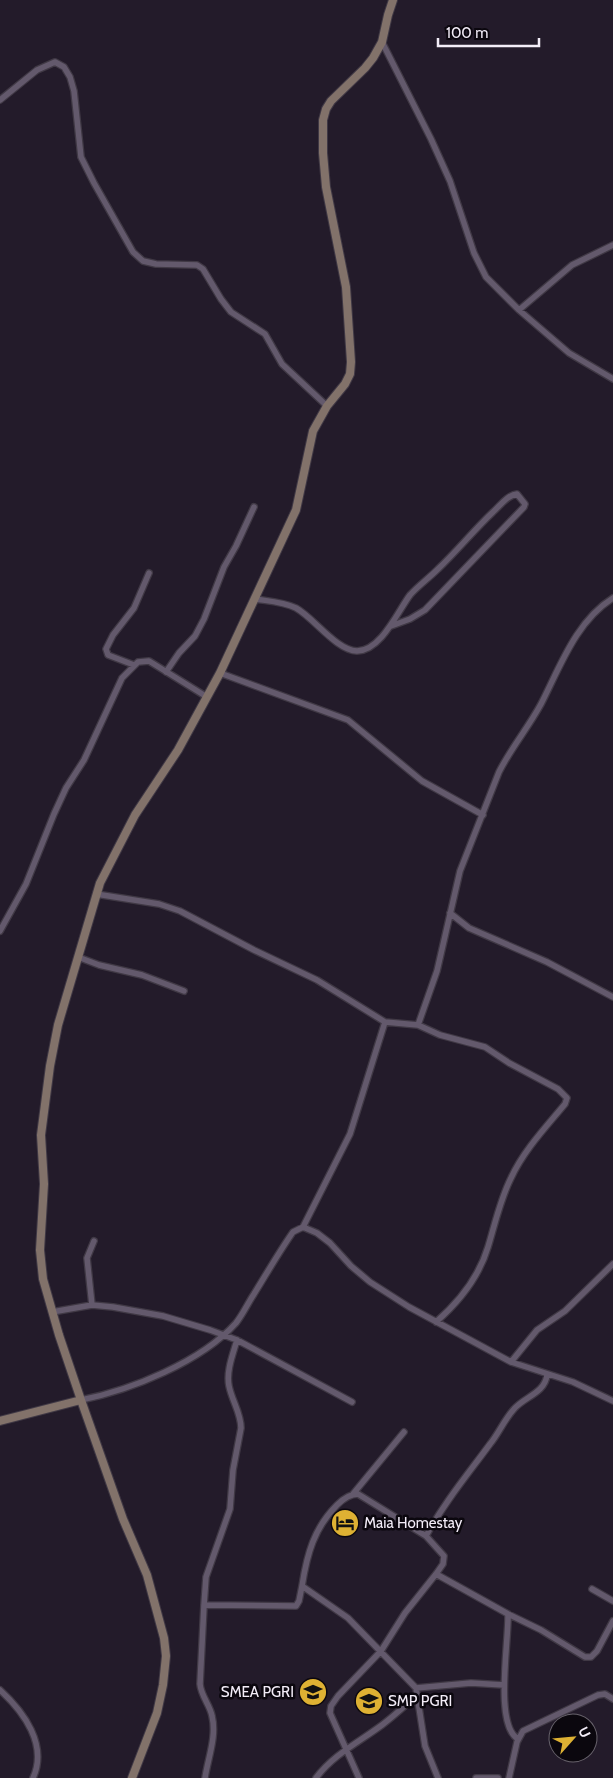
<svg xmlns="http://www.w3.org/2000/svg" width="613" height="1778" font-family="Cabin,sans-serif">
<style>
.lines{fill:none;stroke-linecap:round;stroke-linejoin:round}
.street-casing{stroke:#403945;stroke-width:8}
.secondary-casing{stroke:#403945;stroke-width:10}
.street{stroke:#63596c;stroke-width:5.5}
.secondary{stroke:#82726a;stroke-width:8}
.labels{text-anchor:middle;stroke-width:5;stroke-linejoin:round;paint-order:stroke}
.poi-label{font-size:15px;fill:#f3edf8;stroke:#0b070e;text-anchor:start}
</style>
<rect width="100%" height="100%" fill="#231b2a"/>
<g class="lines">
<defs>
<path id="street" d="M382,42L431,139L450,181L474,253L486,277L519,310L569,353L613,379
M0,100L37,70L55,62L64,67L70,77L74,91L81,157L94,183L133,252L143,261L156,264L197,265L203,269L221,299L231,312L265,334L282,364L327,406
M519,310L572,265L613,245
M255,599C268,601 284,602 296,608C314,618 336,650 357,651C381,651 398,611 410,595C418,586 429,578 438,569C457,551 474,530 493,512C500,506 507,495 517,494L525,504L524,507L425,610L410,619L391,626
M134,665L108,655L106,649L113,635L134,608L149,573
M166,672L179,653L195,636L204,619L224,567L236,546L254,507
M220,673L348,720L422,781L483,815
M96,894L159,904L180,911L254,950L317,980L385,1022
M450,913L469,928L547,962L613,997
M0,931L26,884L54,814L66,788L84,760L122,678L138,662L149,661L207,697
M78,957L99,965L142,975L184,991
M303,1227L350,1134L385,1022L418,1025
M92,1305L87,1258L94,1241
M52,1312L92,1305L113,1307L163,1316L210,1330L237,1340L352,1402
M436,1322C460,1301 479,1277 488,1247C495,1224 500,1200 511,1178C524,1150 546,1127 565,1104L567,1098L558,1089L509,1063L485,1047L440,1035L418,1025L437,971L460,871L499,772C511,748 528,728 541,704C560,667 576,621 613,598
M511,1362L537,1330L565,1311L613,1264
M81,1400C131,1390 201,1362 236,1323C243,1314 248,1303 254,1294C267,1273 279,1252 293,1232L303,1227L317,1233L330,1243L351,1266L370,1282L409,1307L511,1362L573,1382L613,1401
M353,1494L404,1432
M426,1536C444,1503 468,1474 490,1444C499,1433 504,1420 514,1409C524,1397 545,1393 547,1375
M592,1589L613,1601
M204,1605L206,1577L230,1509L233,1470L241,1428C241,1413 232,1401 229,1386C226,1371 233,1354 237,1340
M508,1614C509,1641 494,1725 518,1739
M416,1688L471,1683L504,1685
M0,1690C24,1712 48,1745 33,1778
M205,1778C208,1758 217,1736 212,1716C210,1705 201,1696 200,1684L204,1605L296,1606L299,1601L302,1586
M316,1778C333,1755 359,1742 382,1725C394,1716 406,1705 417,1695
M359,1778L330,1713L331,1706L338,1696L381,1651L405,1613L436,1574
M438,1778L425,1746L416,1688L348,1618L302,1586C307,1554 314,1528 337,1505C343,1499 350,1494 358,1494L426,1536L444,1556L443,1564L436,1574L508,1614L541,1630L585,1657H591L597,1651L613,1621
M476,1778H498
M509,1778L517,1742L523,1731L598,1695L605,1694L613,1699"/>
<path id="secondary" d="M0,1421L81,1400
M132,1778L157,1713L163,1685L166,1656L164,1638L147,1575L123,1519L81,1400L59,1335L43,1279L40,1250L44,1184L41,1135L50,1066L58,1025L100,883L135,815L178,750L220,673L296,510L313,431L327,406L345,384L350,374L351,362L346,287L326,187L323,153V120L326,109L331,101L365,68L373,58L382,42L388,15L393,0"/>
</defs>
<use href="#street" class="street-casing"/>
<use href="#secondary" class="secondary-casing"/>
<use href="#street" class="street"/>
<use href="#secondary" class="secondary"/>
</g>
<defs>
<symbol id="hotel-disc" viewBox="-11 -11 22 22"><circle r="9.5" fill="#deb133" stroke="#0b070e"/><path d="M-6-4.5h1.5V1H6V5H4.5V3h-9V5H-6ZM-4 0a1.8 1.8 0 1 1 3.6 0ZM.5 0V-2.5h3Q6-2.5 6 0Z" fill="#111"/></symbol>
<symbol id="school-disc" viewBox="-11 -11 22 22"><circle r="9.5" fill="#deb133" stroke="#0b070e"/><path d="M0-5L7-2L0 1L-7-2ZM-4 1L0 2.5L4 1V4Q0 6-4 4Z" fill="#111"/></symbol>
</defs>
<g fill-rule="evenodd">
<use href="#hotel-disc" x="329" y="1507" width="32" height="32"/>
<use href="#school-disc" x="297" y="1676" width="32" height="32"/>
<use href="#school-disc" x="353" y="1685" width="32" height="32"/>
</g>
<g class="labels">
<g class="poi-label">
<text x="364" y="1528">Maia Homestay</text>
<text x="294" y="1697" text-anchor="end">SMEA PGRI</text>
<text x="388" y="1706">SMP PGRI</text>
</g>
</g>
<g transform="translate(573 1738) rotate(63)"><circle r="24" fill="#0b070e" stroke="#68636c"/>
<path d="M0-4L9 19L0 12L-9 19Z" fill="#deb133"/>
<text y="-8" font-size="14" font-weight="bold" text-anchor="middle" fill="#f3edf8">U</text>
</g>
<path d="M438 38v8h101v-8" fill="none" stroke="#f3edf8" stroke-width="2.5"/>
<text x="446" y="38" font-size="15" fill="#f3edf8" stroke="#0b070e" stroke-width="4" paint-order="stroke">100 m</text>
</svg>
